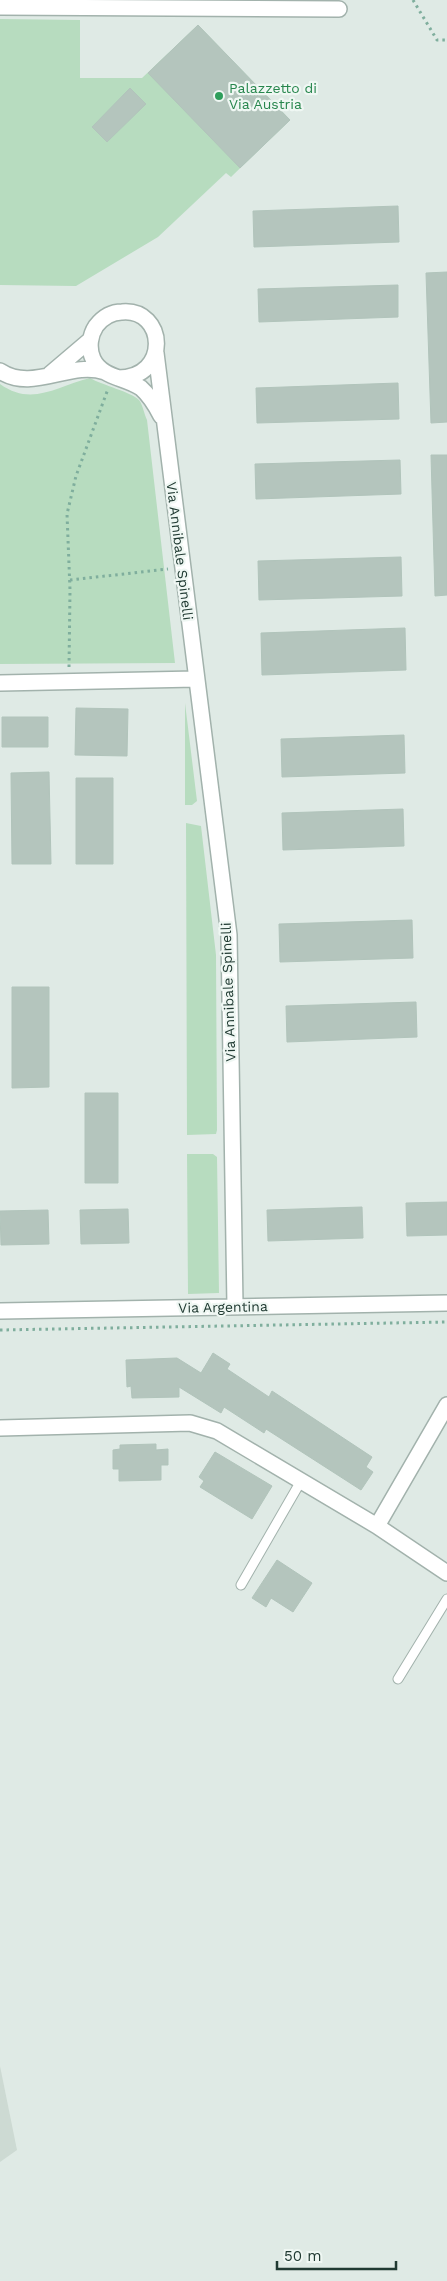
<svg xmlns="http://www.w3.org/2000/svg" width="447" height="2281" font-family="'Work Sans',sans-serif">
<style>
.built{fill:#cddad3}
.green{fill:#b7dcbf}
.building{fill:#b4c5bd;stroke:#b1c4bb}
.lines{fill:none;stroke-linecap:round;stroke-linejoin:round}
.service-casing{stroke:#a2b2ac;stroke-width:11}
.minor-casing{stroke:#a2b2ac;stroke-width:18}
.path{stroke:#7fae9d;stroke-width:3;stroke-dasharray:2.5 4;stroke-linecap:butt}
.service{stroke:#fff;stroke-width:9}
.minor{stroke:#fff;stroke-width:15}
.leisure-dot{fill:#2e9e5b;stroke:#eff7f3;stroke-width:2}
.labels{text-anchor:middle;stroke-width:4.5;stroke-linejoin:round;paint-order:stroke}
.leisure-label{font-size:14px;fill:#27864d;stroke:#eff7f3;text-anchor:start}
.street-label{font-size:14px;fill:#203a32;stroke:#eff7f3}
</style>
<rect width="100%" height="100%" fill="#dfeae5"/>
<path class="built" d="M0,2066L17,2150L0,2162Z"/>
<path class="green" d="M0,19L80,20V78H142L198,25L290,120L231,177L226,173L158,237L76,286L0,285Z
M90,378C102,385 131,392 139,400C143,405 144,414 147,420L175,663L0,664V384C32,407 57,386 90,378Z
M185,703L197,801L192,805H185Z
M186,823L201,826L216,955L217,1130L216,1134L187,1135Z
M187,1154H213L217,1157L219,1293L188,1294Z"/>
<path class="building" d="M198,25L290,120L240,168L148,73Z
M130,88L146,104L107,142L92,127Z
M398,206L399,242L254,247L253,211Z
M447,272V422L431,423L426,273Z
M398,285V317L259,322L258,289Z
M398,383L399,419L257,423L256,388Z
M431,455H447V595L435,596Z
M400,460L401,494L256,499L255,464Z
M401,557L402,596L259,600L258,561Z
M405,628L406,670L262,675L261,633Z
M76,708L128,709L127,756L75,755Z
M2,717H48V747H2Z
M404,735L405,773L282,777L281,739Z
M49,772L51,864H12L11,773Z
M76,778H113V864H76Z
M403,809L404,846L283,850L282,813Z
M412,920L413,958L280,962L279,924Z
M12,987H49V1087L12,1088Z
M416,1002L417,1037L287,1042L286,1006Z
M85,1093H118V1183H85Z
M447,1202V1235L407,1236L406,1203Z
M362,1207L363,1238L268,1241L267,1210Z
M128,1209L129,1243L81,1244L80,1210Z
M48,1210L49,1244L1,1245L0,1211Z
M213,1353L230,1364L227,1369L269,1397L272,1391L372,1457L366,1467L373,1472L361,1490L266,1429L264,1433L224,1407L221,1413L179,1387V1397L132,1398L131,1386L127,1387L126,1360L177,1358L201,1373Z
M156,1444V1450L168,1449V1465H161V1480L119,1481V1469H113V1450L120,1449V1445Z
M215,1452L272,1486L252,1519L200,1487L204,1481L199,1477Z
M277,1560L312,1583L293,1612L271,1598L266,1607L252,1598Z"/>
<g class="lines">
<defs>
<path id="service" d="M241,1585L301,1481
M398,1679L447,1599"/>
<path id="minor" d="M0,7L339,9
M156,353L229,935L235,1306
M0,371C33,393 70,360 105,372
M50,374L90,340
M118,378C171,378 166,308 122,312C112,312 103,317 96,326C90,335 88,348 93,359C102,378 125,377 141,388C150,396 156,406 161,416
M0,683L196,679
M0,1311L447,1303
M0,1428L190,1423L217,1431L377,1526L447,1573
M377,1526L447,1405"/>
</defs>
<use href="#service" class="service-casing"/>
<use href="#minor" class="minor-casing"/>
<path class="path" d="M413,0L437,40H447
M70,580L168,569
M69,667L70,590L67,514L76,476L108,389
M0,1330L447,1322"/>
<use href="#service" class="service"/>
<use href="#minor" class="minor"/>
</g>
<circle class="leisure-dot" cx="219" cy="96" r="5"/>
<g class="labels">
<g class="leisure-label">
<text x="229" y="93">Palazzetto di<tspan x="229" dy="16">Via Austria</tspan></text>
</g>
<g class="street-label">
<text transform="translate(180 551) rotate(83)" y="5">Via Annibale Spinelli</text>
<text transform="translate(228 992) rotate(-92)" y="5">Via Annibale Spinelli</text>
<text transform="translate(223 1307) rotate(-1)" y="5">Via Argentina</text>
</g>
</g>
<path d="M277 2261v8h119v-8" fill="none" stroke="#203a32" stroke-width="2.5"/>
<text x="284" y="2261" font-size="15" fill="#203a32" stroke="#eff7f3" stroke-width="4" paint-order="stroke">50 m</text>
</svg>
